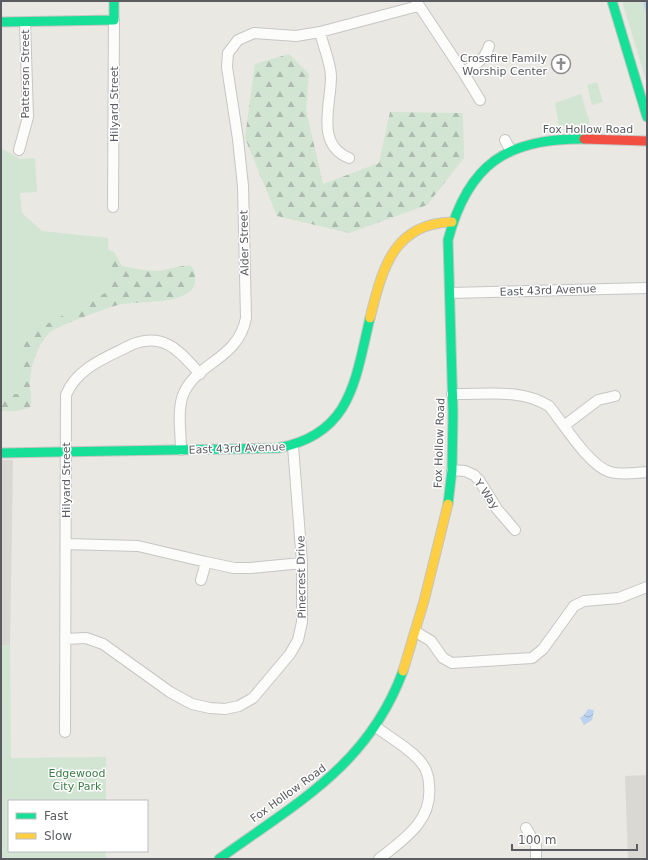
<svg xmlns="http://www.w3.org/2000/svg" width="648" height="860" font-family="'DejaVu Sans',sans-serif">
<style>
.education{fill:#d9d8d2}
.forest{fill:url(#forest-firs)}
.park{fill:#d2e4d2}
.water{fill:url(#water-waves)}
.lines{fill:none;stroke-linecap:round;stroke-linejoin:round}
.stream{stroke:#bbd3f0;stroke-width:2.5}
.street-casing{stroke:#c6c6c6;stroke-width:12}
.fast-casing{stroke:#c5c5c3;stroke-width:11}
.slow-casing{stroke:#c5c5c3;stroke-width:11}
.jam-casing{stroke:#c5c5c3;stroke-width:11}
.street{stroke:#fcfcfb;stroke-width:10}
.fast{stroke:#16e098;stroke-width:9}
.slow{stroke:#ffcf43;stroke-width:9}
.jam{stroke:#f24e42;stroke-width:9}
.labels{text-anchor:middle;stroke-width:3;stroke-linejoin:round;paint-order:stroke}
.poi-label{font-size:11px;fill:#5a5c61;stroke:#fff;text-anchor:end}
.street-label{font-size:11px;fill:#5a5c61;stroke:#fff}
.park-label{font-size:11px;fill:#3c7d47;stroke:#fff}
</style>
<defs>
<pattern id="forest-firs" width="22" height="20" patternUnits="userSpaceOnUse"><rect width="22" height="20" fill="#d2e4d2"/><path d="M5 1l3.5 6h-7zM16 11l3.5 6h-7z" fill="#adbcae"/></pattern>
<pattern id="water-waves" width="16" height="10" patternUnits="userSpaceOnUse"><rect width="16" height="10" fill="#bbd3f0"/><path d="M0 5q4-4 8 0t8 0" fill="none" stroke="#9baec6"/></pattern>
</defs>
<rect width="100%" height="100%" fill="#e9e8e3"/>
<path class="education" d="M1,460H13L10,645H1Z
M647,775V859H628L625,776Z"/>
<path class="forest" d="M289,54L309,74L306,110L323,184L379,163L390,112L463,113L464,158L427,205L349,233L277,216L245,138L255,64Z
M99,246L114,252L122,266C133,268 145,271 157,271C169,270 179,265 191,266C195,271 195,274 195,280C196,305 138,301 122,304C111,306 57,326 49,333C37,346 30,366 30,384C30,391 32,397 31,405L29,408L16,411H1V320Z"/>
<path class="park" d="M622,1H647V84Z
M597,82L603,102L592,105L587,85Z
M581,94L590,124L559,126L555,103Z
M1,148L20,159L35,158L37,192L20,193L22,213L42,231L108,238L109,291L22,337L23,394H1Z
M1,645H10L11,758L106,757V801H9V851H106V859H1Z"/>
<path class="water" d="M588,709L594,710L592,720L584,725L580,718L584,715Z"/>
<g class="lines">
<path class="stream" d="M644,1L647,13"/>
<defs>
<path id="street" d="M416,1L463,72L480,100
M320,32C323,46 331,63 331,77C331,105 315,144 349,158
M463,72C475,65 485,60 489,46
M505,140L511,151
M19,150L28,117L25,22
M113,207L114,20
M450,293L647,288
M452,394C484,395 521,388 549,406C564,424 588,465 610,472C622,475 635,473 647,472
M565,425L598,400L615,396
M181,450C181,433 177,411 183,395C196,362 238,360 246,318L243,186L238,139L227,67L228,53L238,40L254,33L296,36L320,32L418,6
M452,470L465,471L474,475L479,480L497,509L515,530
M66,544L138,546L206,562
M201,580L206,562L234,568H250L302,563
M416,632L431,641L443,658L452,663L532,658L543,649L574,606L584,601L619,598L647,587
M65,639L86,638L103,644L170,692L192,704L210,708L225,709L239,706L253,698L290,654L298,640L302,622V563L293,446
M376,727C389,737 414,751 423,765C427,770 429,779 429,785C433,821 404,839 379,859
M65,732L66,395C77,367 108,357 133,344C165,332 180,352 200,374
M526,828L536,845V859"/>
<path id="fast" d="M612,1L647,117
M1,22L114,20V1
M1,453L278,448C352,434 355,380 370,318
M448,504L452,470L453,413L448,240C468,164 507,138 584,139
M219,859C296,803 368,766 403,671"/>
<path id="slow" d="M370,318C382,270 393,223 452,222
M403,671L424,601L448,504"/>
<path id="jam" d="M584,139L647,141"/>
</defs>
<use href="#street" class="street-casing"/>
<use href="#fast" class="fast-casing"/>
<use href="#slow" class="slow-casing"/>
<use href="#jam" class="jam-casing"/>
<use href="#street" class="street"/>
<use href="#fast" class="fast"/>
<use href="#slow" class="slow"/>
<use href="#jam" class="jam"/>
</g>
<defs>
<symbol id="church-ring" viewBox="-11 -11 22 22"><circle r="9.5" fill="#fff" stroke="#8c8d8e" stroke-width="1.5"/><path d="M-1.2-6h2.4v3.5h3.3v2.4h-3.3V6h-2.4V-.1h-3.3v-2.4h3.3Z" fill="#8c8d8e"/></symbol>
</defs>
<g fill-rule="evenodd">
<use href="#church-ring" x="550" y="53" width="22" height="22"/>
</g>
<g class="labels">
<g class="poi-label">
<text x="547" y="62">Crossfire Family<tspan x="547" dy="13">Worship Center</tspan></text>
</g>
<g class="street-label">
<text transform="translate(25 74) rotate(-90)" y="4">Patterson Street</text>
<text transform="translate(114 104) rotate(-90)" y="4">Hilyard Street</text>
<text x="588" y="133">Fox Hollow Road</text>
<text transform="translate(244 243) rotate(-91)" y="4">Alder Street</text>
<text transform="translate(548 290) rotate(-2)" y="4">East 43rd Avenue</text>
<text transform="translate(439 443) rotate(-88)" y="4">Fox Hollow Road</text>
<text transform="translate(237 448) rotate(-2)" y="4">East 43rd Avenue</text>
<text transform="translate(66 480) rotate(-90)" y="4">Hilyard Street</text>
<text transform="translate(487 494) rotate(55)" y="4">Y Way</text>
<text transform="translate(301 577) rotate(-91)" y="4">Pinecrest Drive</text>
<text transform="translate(288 793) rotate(-36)" y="4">Fox Hollow Road</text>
</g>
<g class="park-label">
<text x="77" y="777">Edgewood<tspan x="77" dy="13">City Park</tspan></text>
</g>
</g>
<rect width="648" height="860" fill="none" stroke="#5a5c61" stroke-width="4"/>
<rect x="8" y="800" width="140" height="52" fill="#ffffff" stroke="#bdbec0"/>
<rect x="16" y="813" width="20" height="6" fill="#16e098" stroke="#bdbec0"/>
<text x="44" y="820" font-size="12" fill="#5a5c61">Fast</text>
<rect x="16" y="833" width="20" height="6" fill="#ffcf43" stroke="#bdbec0"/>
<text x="44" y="840" font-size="12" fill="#5a5c61">Slow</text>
<path d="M512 844v6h125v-6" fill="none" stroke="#5a5c61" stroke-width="2"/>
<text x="518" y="844" font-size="12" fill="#5a5c61" stroke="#ffffff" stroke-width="3" paint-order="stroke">100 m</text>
</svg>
